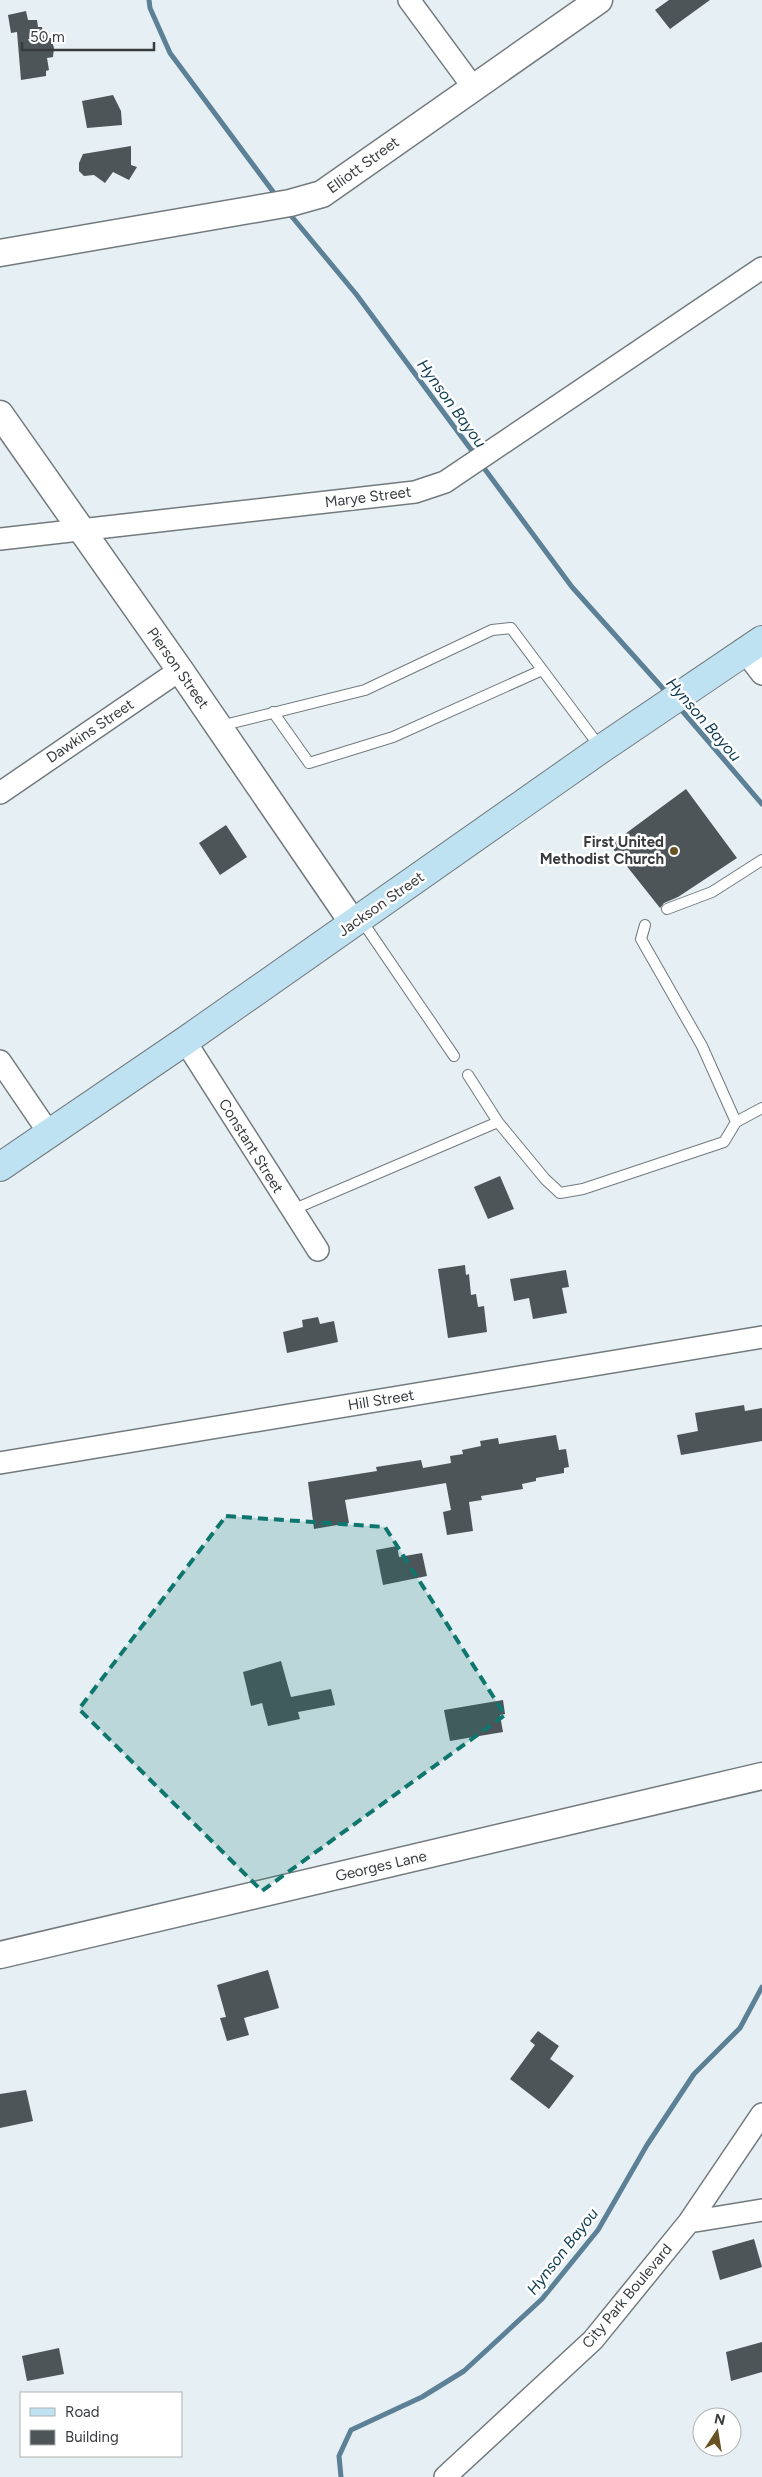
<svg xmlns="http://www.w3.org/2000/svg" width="762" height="2477" font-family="Figtree,sans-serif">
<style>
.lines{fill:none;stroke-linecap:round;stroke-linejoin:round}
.stream{stroke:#5c8197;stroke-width:5}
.building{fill:#4d5559}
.service-casing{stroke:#727a7e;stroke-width:12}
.minor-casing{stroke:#727a7e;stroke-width:24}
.tertiary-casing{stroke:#727a7e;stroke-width:29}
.secondary-casing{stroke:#727a7e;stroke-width:30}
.service{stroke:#fff;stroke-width:10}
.minor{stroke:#fff;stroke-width:21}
.tertiary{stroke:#fff;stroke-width:26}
.secondary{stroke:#bee2f1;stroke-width:28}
.marked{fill:#0f766e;fill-opacity:0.2;stroke:#0f766e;stroke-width:4;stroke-dasharray:10 6;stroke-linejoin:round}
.poi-dot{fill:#695222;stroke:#fff;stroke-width:2}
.labels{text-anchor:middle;stroke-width:5;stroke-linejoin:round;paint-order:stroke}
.street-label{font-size:15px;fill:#393c3e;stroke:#fff}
.poi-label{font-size:15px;font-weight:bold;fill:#393c3e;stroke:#fff;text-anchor:end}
.water-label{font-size:16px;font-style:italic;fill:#0e3b51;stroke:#fff}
</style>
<rect width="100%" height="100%" fill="#e6eff4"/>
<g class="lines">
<path class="stream" d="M149,0L150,8L170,53L277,197
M288,212L356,294L475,455
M481,464L572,587L668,694
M678,706L762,804
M341,2477L339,2456L351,2430L422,2397L464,2371L542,2299L598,2230L647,2145L694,2074L740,2028L762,1987"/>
</g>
<path class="building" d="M669,0H710L670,29L655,10Z
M26,11L28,20H37L38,27H42L44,38H51L54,48L53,57L47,58L49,70L46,71V76L21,80L17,32L11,33L8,15Z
M113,95L121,111L122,125L87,128L82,101Z
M131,146V165L137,167L129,180L113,172L105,183L94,175L84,176L79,171V163L83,154Z
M686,789L737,858L678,897L664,903L660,908L610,845Z
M226,825L247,857L220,875L199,843Z
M500,1176L514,1209L488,1219L474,1187Z
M465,1265L466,1275L469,1274L471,1295L476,1294L478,1307L484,1306L487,1332L448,1338L438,1269Z
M566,1270L569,1287L562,1288L567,1313L533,1319L529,1298L514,1301L510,1279Z
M318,1317L320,1324L334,1321L338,1342L287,1353L283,1332L303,1327L302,1320Z
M744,1405L745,1411L762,1408V1441L681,1455L677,1435L698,1431L695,1413Z
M556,1435L559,1450L566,1449L569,1467L564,1468V1473L536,1478V1481L522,1484L523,1489L481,1496L482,1500L469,1502L473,1531L447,1535L443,1512L451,1510L446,1483L345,1500L349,1523L314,1529L308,1482L377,1471L376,1467L421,1460L423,1468L451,1463L450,1456L463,1454L462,1450L481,1446L480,1441L498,1438L499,1444Z
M397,1546L399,1557L422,1553L427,1576L383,1585L376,1550Z
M281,1661L291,1697L331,1689L335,1705L298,1712L300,1719L268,1726L262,1703L251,1706L243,1672Z
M503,1700L505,1714L500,1715L503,1732L450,1741L444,1710Z
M268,1970L279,2008L244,2018L249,2035L227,2041L220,2018L226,2017L217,1985Z
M538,2031L559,2046L550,2059L574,2076L549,2109L510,2079L535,2045L530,2041Z
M26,2090L33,2121L0,2128V2094Z
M754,2239L762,2267L720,2280L712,2251Z
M762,2342V2372L731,2381L726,2352Z
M59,2348L64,2374L27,2381L22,2356Z"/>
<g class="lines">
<defs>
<path id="service" d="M273,712L309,763L393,737L540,671
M220,726L365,690L492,630L511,628L600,747
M667,909L712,892L762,860
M360,918L454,1056
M645,925L641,939L702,1046L736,1122
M468,1075L498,1122
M292,1210L498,1122L545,1179L560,1193L583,1189L724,1142L736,1122L762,1108"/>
<path id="minor" d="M409,0L473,87
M0,539L415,492L445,482L762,268
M745,652L762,674
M0,793L180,670
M185,1041L318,1250
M0,1061L49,1133
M0,1463L762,1337
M689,2222L762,2210
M445,2477L593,2340L689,2222L762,2114"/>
<path id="tertiary" d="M0,253L290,203L322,194L599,0
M0,414L180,670L353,923
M0,1955L762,1776"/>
<path id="secondary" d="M0,1167L185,1041L601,749L762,640"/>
</defs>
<use href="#service" class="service-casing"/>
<use href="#minor" class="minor-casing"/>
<use href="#tertiary" class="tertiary-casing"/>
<use href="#secondary" class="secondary-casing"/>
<use href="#service" class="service"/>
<use href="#minor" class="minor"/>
<use href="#tertiary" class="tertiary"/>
<use href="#secondary" class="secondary"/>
</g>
<path class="marked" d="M226,1516L385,1527L505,1715L262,1891L79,1709Z"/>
<circle class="poi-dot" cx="674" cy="851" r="5"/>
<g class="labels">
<g class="street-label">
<text transform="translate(363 165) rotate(-36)" y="5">Elliott Street</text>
<text transform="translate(368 497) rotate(-7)" y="5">Marye Street</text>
<text transform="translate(178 668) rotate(55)" y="5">Pierson Street</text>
<text transform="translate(90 731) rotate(-34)" y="5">Dawkins Street</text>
<text transform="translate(381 904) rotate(-35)" y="5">Jackson Street</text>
<text transform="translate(251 1146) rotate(58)" y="5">Constant Street</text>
<text transform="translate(381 1400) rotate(-9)" y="5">Hill Street</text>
<text transform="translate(381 1866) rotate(-13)" y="5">Georges Lane</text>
<text transform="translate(627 2296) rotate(-50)" y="5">City Park Boulevard</text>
</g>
<g class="poi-label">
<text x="664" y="847">First United<tspan x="664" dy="17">Methodist Church</tspan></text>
</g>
<g class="water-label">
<text transform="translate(452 403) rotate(54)" y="6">Hynson Bayou</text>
<text transform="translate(704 719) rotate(49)" y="6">Hynson Bayou</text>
<text transform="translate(562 2251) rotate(-52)" y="6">Hynson Bayou</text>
</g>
</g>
<rect x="20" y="2392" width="162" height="65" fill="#ffffff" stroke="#b0b1b2"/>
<rect x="30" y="2408" width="25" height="8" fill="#bee2f1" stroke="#b0b1b2"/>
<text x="65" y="2417" font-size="15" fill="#393c3e">Road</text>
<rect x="30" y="2430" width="25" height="15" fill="#4d5559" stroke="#b0b1b2"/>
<text x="65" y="2442" font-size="15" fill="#393c3e">Building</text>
<g transform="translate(717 2432) rotate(12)"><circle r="24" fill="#ffffff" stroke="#b0b1b2"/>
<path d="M0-4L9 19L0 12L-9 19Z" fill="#695222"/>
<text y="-8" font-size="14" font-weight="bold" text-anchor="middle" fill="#393c3e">N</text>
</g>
<path d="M22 42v8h132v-8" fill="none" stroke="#393c3e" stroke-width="2.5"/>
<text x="30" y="42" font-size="15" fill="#393c3e" stroke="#ffffff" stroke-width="4" paint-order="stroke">50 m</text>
</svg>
